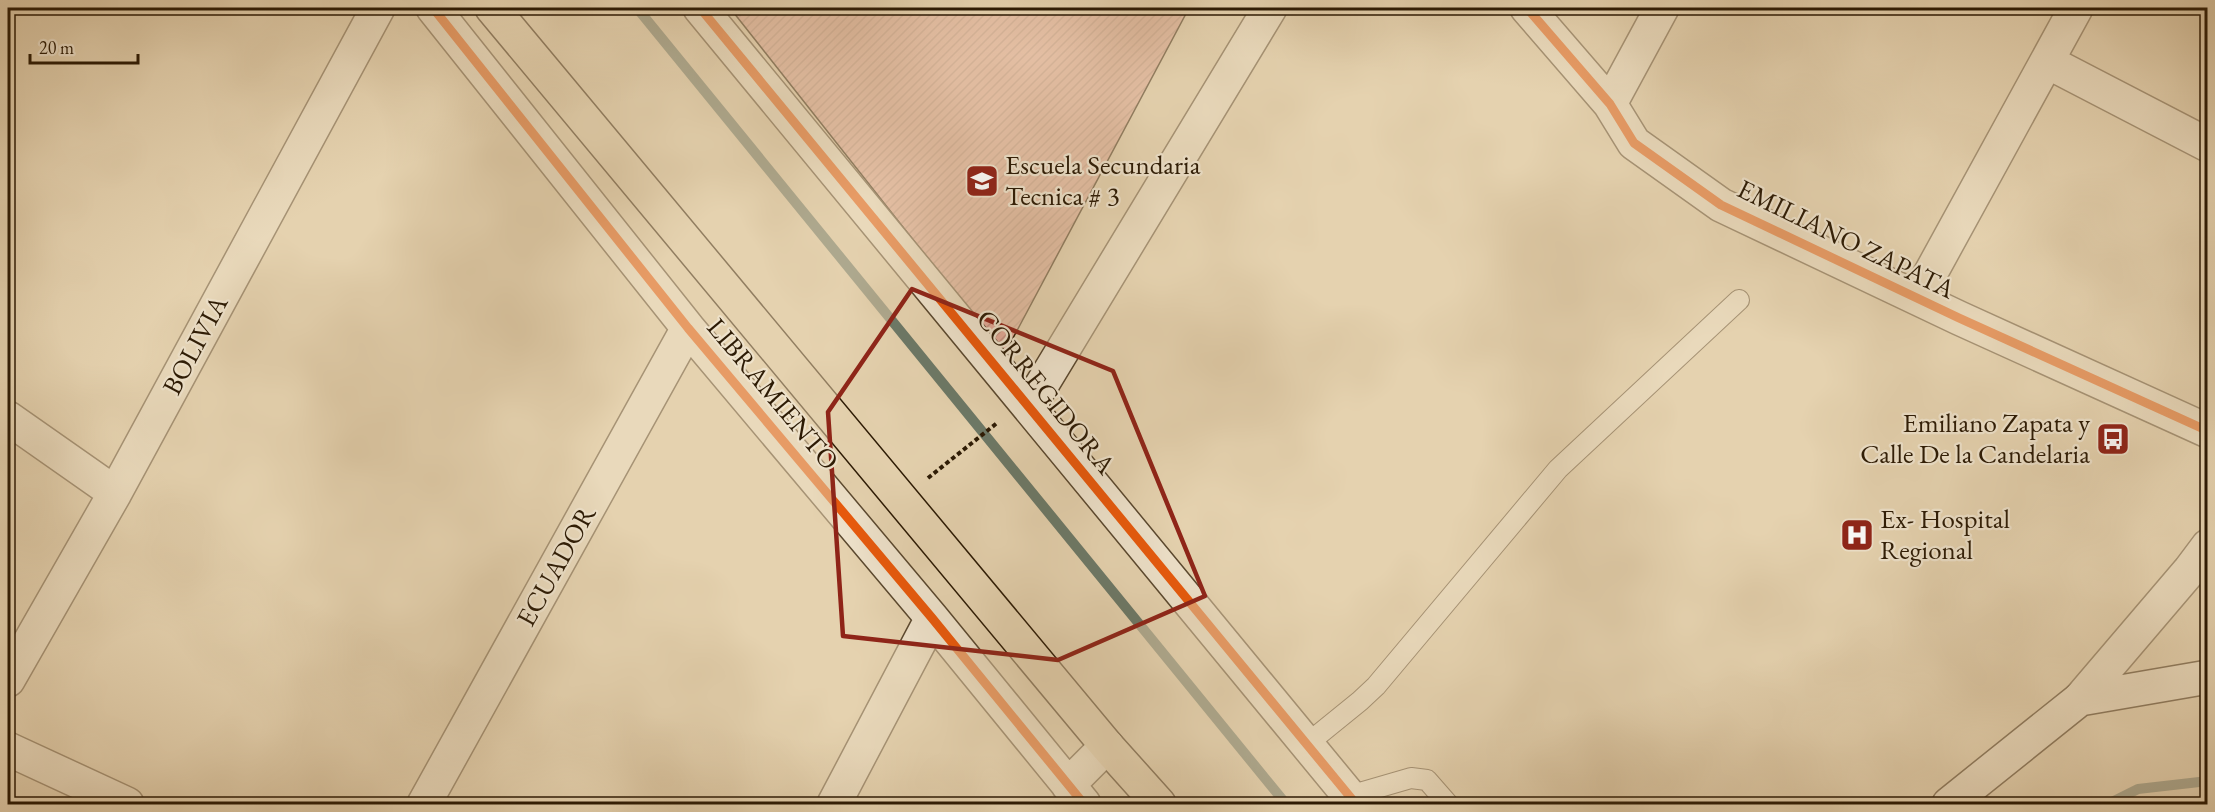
<svg xmlns="http://www.w3.org/2000/svg" width="2215" height="812" font-family="'EB Garamond',serif">
<style>
.lines{fill:none;stroke-linecap:round;stroke-linejoin:round}
.stream{stroke:#6c7968;stroke-width:10}
.building{fill:url(#building-hatch);stroke:#2c1a04;stroke-width:1.5}
.lane-casing{stroke:#5a482f;stroke-width:22}
.street-casing{stroke:#5a482f;stroke-width:36}
.secondary-casing{stroke:#2c1a04;stroke-width:36}
.primary-casing{stroke:#2c1a04;stroke-width:36}
.path{stroke:#2c1a04;stroke-width:4;stroke-dasharray:4.5 3;stroke-linecap:butt}
.lane{stroke:#eee2cb;stroke-width:20}
.street{stroke:#eee2cb;stroke-width:33}
.secondary{stroke:#eee2cb;stroke-width:33}
.primary{stroke:#e5d2af;stroke-width:33}
.cycleway-casing{stroke:#eee2cb;stroke-width:13}
.cycleway{stroke:#e8590c;stroke-width:9}
.marked{fill:none;stroke:#8f2418;stroke-width:4.5;stroke-linejoin:round}
.labels{text-anchor:middle;stroke-width:4.5;stroke-linejoin:round;paint-order:stroke}
.poi-label{font-size:27px;fill:#2c1a04;stroke:#eee2cb;text-anchor:start}
.street-label{font-size:27px;fill:#2c1a04;stroke:#eee2cb}
</style>
<defs>
<pattern id="building-hatch" width="6" height="6" patternUnits="userSpaceOnUse" patternTransform="scale(1.5)"><rect width="6" height="6" fill="#e4aa99"/><path d="M-1 1l2-2M0 6l6-6M5 7l2-2" fill="none" stroke="#c49282"/></pattern>
</defs>
<rect width="100%" height="100%" fill="#e5d2af"/>
<filter id="stains"><feTurbulence type="fractalNoise" baseFrequency=".00333" numOctaves="4"/><feColorMatrix values="0 0 0 0 .2 0 0 0 0 .09 0 0 0 0 .02 0 0 0 .5 -.17"/></filter>
<radialGradient id="worn" r=".72"><stop offset=".6" stop-color="#630" stop-opacity="0"/><stop offset="1" stop-color="#630" stop-opacity=".3"/></radialGradient>
<g class="lines">
<path class="stream" d="M637,8L1286,804
M2108,804L2138,789L2208,781"/>
</g>
<path class="building" d="M730,8H1189L1004,355Z"/>
<g class="lines">
<defs>
<path id="lane" d="M1307,744L1360,701L1376,686L1558,469L1739,300
M1349,796L1411,778L1427,780L1448,804"/>
<path id="street" d="M433,8L688,328L932,618L1084,804
M700,8L1356,804
M1527,8L1610,104L1634,143L1721,205L1959,318L2208,431
M2048,62L2208,145
M1610,104L1662,8
M1917,298L2076,8
M1029,406L1270,8
M8,418L115,493
M8,680L115,493L378,8
M2080,699L2190,570L2208,546
M8,749L127,804
M1068,785L1107,746
M424,804L688,328
M834,804L932,618"/>
<path id="secondary" d="M1949,804L2080,699L2208,677"/>
<path id="primary" d="M492,8L1107,746L1159,804"/>
</defs>
<use href="#lane" class="lane-casing"/>
<use href="#street" class="street-casing"/>
<use href="#secondary" class="secondary-casing"/>
<use href="#primary" class="primary-casing"/>
<path class="path" d="M928,478L997,423"/>
<use href="#lane" class="lane"/>
<use href="#street" class="street"/>
<use href="#secondary" class="secondary"/>
<use href="#primary" class="primary"/>
<defs>
<path id="cycleway" d="M433,8L688,328L932,618L1084,804
M700,8L1356,804
M1527,8L1610,104L1634,143L1721,205L1959,318L2208,431"/>
</defs>
<use href="#cycleway" class="cycleway-casing"/>
<use href="#cycleway" class="cycleway"/>
</g>
<path d="M0 0H2215V812H0ZM912,289L1113,371L1205,596L1058,660L843,636L828,412Z" fill="#e5d2af" fill-opacity=".55" fill-rule="evenodd"/>
<path class="marked" d="M912,289L1113,371L1205,596L1058,660L843,636L828,412Z"/>
<defs>
<symbol id="school-square" viewBox="-11 -11 22 22"><rect x="-9" y="-9" width="18" height="18" rx="4" fill="#8f2418" stroke="#eee2cb"/><path d="M0-5L7-2L0 1L-7-2ZM-4 1L0 2.5L4 1V4Q0 6-4 4Z" fill="#fff"/></symbol>
<symbol id="bus-square" viewBox="-11 -11 22 22"><rect x="-9" y="-9" width="18" height="18" rx="4" fill="#8f2418" stroke="#eee2cb"/><path d="M-5-6H5V4H4V6H2V4H-2V6H-4V4H-5ZM-3.5-4V0h7V-4ZM-3.5 1.2v1.5H-2V1.2ZM2 1.2v1.5H3.5V1.2Z" fill="#fff"/></symbol>
<symbol id="hospital-square" viewBox="-11 -11 22 22"><rect x="-9" y="-9" width="18" height="18" rx="4" fill="#8f2418" stroke="#eee2cb"/><path d="M-5-5h3v3.5h4V-5h3V5h-3V1.5h-4V5h-3Z" fill="#fff"/></symbol>
</defs>
<g fill-rule="evenodd">
<use href="#school-square" x="963" y="162" width="38" height="38"/>
<use href="#bus-square" x="2094" y="420" width="38" height="38"/>
<use href="#hospital-square" x="1838" y="516" width="38" height="38"/>
</g>
<g class="labels">
<g class="poi-label">
<text x="1005" y="174">Escuela Secundaria<tspan x="1005" dy="31">Tecnica # 3</tspan></text>
<text x="2090" y="432" text-anchor="end">Emiliano Zapata y<tspan x="2090" dy="31">Calle De la Candelaria</tspan></text>
<text x="1880" y="528">Ex- Hospital<tspan x="1880" dy="31">Regional</tspan></text>
</g>
<g class="street-label">
<text transform="translate(1846 239) rotate(26)" y="9">EMILIANO ZAPATA</text>
<text transform="translate(195 345) rotate(-62)" y="9">BOLIVIA</text>
<text transform="translate(1046 392) rotate(51)" y="9">CORREGIDORA</text>
<text transform="translate(773 394) rotate(50)" y="9">LIBRAMIENTO</text>
<text transform="translate(556 566) rotate(-61)" y="9">ECUADOR</text>
</g>
</g>
<rect width="2215" height="812" fill="none" stroke="#e5d2af" stroke-width="30"/>
<rect x="9" y="9" width="2197" height="794" fill="none" stroke="#2c1a04" stroke-width="3"/>
<rect x="15" y="15" width="2185" height="782" fill="none" stroke="#2c1a04" stroke-width="1.5"/>
<path d="M30 54v9h108v-9" fill="none" stroke="#2c1a04" stroke-width="3"/>
<text x="39" y="54" font-size="18" fill="#2c1a04" stroke="#eee2cb" stroke-width="4.5" paint-order="stroke">20 m</text>
<rect width="100%" height="100%" filter="url(#stains)"/>
<rect width="100%" height="100%" fill="url(#worn)"/>
</svg>
